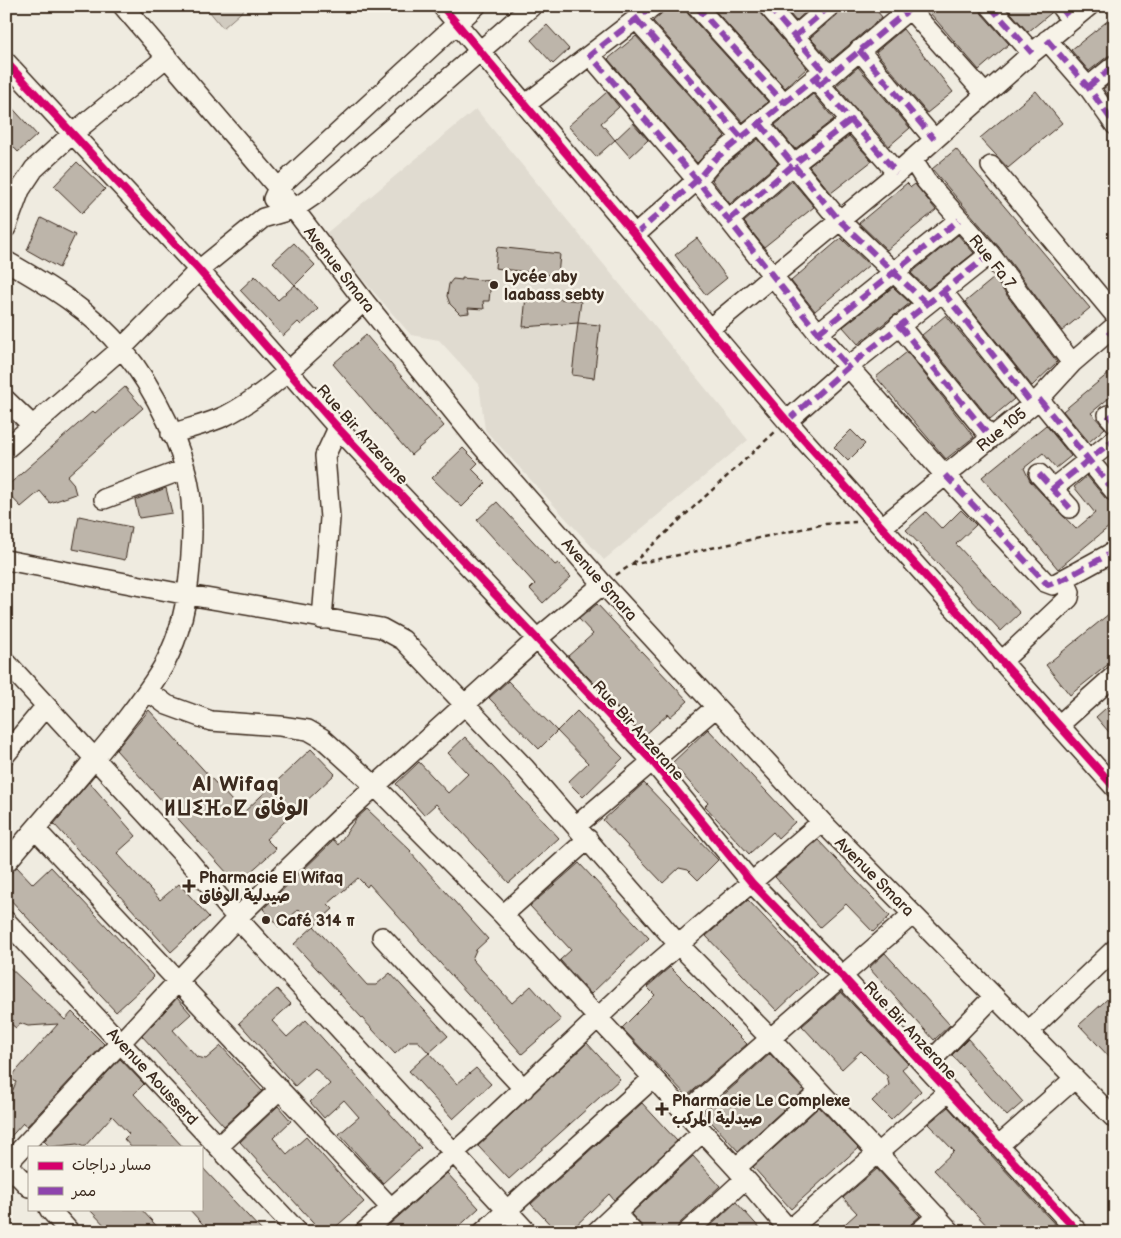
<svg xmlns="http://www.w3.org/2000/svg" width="1121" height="1238" font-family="'Balsamiq Sans','Playpen Sans Arabic','Noto Sans Tifinagh',sans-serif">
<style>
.built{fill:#e0dbd0}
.garden{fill:#d1cbc0;stroke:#867a6f}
.building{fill:#bdb5aa;stroke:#3b2a1e}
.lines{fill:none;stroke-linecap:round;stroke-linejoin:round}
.minor-casing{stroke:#3b2a1e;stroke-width:22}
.path{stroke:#3b2a1e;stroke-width:2.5;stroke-dasharray:5 4;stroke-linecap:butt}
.minor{stroke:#f7f3e8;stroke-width:19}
.quiet{stroke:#8e44ad;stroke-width:6;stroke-dasharray:12 6;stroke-linecap:butt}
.cycleway-casing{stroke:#f7f3e8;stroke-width:11}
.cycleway{stroke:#d6006c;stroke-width:8}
.poi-dot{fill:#3b2a1e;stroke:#f7f3e8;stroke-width:2}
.labels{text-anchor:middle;stroke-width:5;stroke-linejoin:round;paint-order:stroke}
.street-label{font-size:16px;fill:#3b2a1e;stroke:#f7f3e8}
.poi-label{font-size:16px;font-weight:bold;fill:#3b2a1e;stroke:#f7f3e8;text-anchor:start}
.district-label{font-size:21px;font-weight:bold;letter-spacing:1px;fill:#3b2a1e;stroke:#f7f3e8}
</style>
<rect width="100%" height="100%" fill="#efebe0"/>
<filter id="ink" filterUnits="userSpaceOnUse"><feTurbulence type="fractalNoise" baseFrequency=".02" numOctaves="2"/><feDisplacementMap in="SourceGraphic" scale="10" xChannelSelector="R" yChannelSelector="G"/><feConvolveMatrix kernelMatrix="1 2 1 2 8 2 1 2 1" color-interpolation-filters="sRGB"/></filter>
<g filter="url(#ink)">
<path class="built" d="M476,109L748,440L604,560L485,430L479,384L439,340L411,335L324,235Z"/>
<path class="garden" d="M205,6H248L223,28Z"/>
<path class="building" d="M670,6H685L688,14L768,102L743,122L653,21Z
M711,6H757L760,13L807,68L785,88Z
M783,6H812L796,21Z
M841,6H873L882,17L831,60L810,38L837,15Z
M924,6H979L982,14L1009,44L979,70Z
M1005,6H1049L1051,13L1028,32Z
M1115,15V54L1108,56L1089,71L1071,50Z
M547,25L569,49L553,64L531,40Z
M903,29L953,92L927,113L876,52Z
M636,36L725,136L697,163L608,59Z
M858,67L910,128L889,146L836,86Z
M1115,80V104L1103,89Z
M1036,91L1062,123L1008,168L980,138Z
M607,92L619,107L601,123L615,140L596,157L568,126Z
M813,94L834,119L795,149L775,125Z
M6,101L37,135L18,152L6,139Z
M633,123L648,140L630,157L615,140Z
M849,136L872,161L831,193L809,166Z
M758,139L778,163L730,204L712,180L723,167Z
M956,149L1090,308L1062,331L999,247L932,169Z
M77,162L105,189L82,213L54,186Z
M792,181L814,207L764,247L744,222Z
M907,183L911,187L915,184L936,210L887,250L859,223Z
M41,218L75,235L59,268L27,250Z
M958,235L974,253L928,289L911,273Z
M697,238L727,278L706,295L675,255Z
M841,238L869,265L815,311L791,281Z
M294,243L315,265L295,285L273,262Z
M497,247L560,254L558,276L495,268Z
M255,276L278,300L295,285L318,309L301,325L298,322L283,336L240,290Z
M462,278L491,281L489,301H483L484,309L468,308L469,313L460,314L450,304L447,296L449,284L453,279L462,280Z
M994,278L1057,362L1032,386L965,302Z
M893,287L910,303L858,344L843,327Z
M526,296L581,301L578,323L523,327Z
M946,315L1014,399L990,419L922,335Z
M578,323L600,325L594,378L572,375Z
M366,335L444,426L411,455L333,364Z
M907,352L974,437L946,459L876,377Z
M1115,368V393L1091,413L1105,428L1089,442L1063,411Z
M125,387L143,408L67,476L73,483L76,494L50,503L40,491L21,507L6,491V487L93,411L95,413Z
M1046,425L1071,456L1056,468L1043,453L1024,468L1030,481L1044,496L1076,529L1095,513L1074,487L1087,476L1106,499L1115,503V522L1058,569L982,477Z
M851,430L865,444L848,461L834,447Z
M463,448L478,463L472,469L486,483L462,507L432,478Z
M166,488L172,513L139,518L135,500Z
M497,502L555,565L558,563L571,577L543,603L530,589L535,584L477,520Z
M961,510L976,525L956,544L1020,613L1001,631L906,530L926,512L942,529Z
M79,516L131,527L125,560L73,549Z
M597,604L688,701L670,717L668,714L644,736L568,656L593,634L579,619Z
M1115,609V659L1070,695L1046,665Z
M508,681L557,731L539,749L489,698Z
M1115,700V739L1096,717Z
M149,710L243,813L311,749L335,774L266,839L276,849L237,884L116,750Z
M577,711L623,758L583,797L568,782L588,763L557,731Z
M708,729L795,822L778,838L773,832L749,854L705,806L708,803L672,763Z
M465,737L559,838L509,883L436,804L424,815L396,784L419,762L448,793L468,774L448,753Z
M89,782L136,836L117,853L160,900L179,884L209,917L171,952L54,824Z
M644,783L718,860L698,880L688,870L679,868L663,883L603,820Z
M367,809L411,851L410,852L488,939L476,950L472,959L512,1003L531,986L561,1020L522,1054L369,884L367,887L358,878L328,904L333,909L314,926L299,909L279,927L263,909L334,840L338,845L356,819Z
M818,840L890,916L873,932L846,904L820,927L775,877Z
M579,863L649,938L591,994L560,960L571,950L530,906Z
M17,867L33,884L51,867L154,977L116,1012L6,895V874Z
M748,900L817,973L777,1011L706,936Z
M314,926L367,985H376L390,973L448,1036L429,1053L418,1041H409L395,1054L294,944Z
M885,953L950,1025L934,1040L869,968Z
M6,964L65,1020L72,1012L104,1044L27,1126L23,1123L6,1142V1107L16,1082L10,1078L58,1024L28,1026L20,1023L16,1028L6,1020Z
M670,967L747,1044L687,1096L622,1028L655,995L647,987Z
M277,989L291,1004L272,1021L287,1037L306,1020L421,1148L383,1183L339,1134L359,1117L344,1100L324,1118L310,1102L330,1084L315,1068L295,1086L239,1023Z
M841,992L908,1064L902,1069L921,1091L891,1120L872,1101L889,1085L887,1076L877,1067L861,1051L842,1069L802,1026Z
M1115,992V1063L1079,1025Z
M177,998L191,1014L173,1030L197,1057L206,1059L221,1046L262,1091L224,1126L142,1036Z
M968,1039L1023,1102L1007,1116L952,1055Z
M587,1043L620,1079L509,1179L478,1146Z
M429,1053L457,1084L476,1068L491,1084L453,1119L409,1071Z
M770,1054L804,1091L738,1151L703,1113Z
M120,1059L144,1084L134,1094L183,1147H131L124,1139L129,1134L112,1116L84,1147L77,1144L50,1147L44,1141Z
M642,1103L677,1141L614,1200L609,1194L569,1232H557L531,1204Z
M278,1106L291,1121L273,1138L287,1154L306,1137L364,1202L330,1232H322L240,1142Z
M819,1107L858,1148L791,1209L753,1167Z
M948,1107L990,1154L1062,1232H993L934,1170L954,1151L928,1124Z
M693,1156L720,1186L679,1224L676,1232H644L641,1225L631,1214Z
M201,1166L263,1232H210L189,1209H201Z
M877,1169L920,1216L911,1224L908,1232H836L857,1213L843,1198Z
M447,1173L479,1208L453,1232H381Z
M736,1202L763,1232H704Z
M89,1209H141L162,1232H111Z"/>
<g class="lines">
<defs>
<path id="minor" d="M123,6L278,188L364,301L479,443L603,584L822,822L1115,1119
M442,6L635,235L709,329L787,421L1115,788
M696,6L784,103
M768,6L829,76
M907,6L985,94
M990,6L1032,53
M1060,6L1071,20
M637,20L742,138
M794,37L830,6
M1047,40L1088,87L1115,125
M859,50L934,139
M590,55L697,180L818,333L945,475L1045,582L1053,585L1115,551
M6,62L199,270L338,428L653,762L752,883L843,977L1078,1232
M814,78L897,173
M820,84L913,6
M1088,87L1115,65
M525,105L653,6
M760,124L839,220L927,304
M912,159L926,181L990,254L1072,363
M991,166L1115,315
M273,199L278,188L476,6
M729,220L794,164L851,120
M6,228L20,190L34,169L72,134L167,57
M635,235L697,180L715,159L825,70
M6,261C48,285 92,311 123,350C153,386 187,452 191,500C193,522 192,545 190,567C187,603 181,633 164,665C151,688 134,709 118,730C82,775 43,819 6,863
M943,292L1032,404
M899,325L990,437
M709,329L897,173L1032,53L1089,6
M818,333L959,220
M1039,399L1115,492
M6,400L33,426
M1108,415L1115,423
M787,421L848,367L990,254
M171,434C189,428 208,424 225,416C271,394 326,335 364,301
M6,449L122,348L199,270L263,218L294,209L313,196L532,6
M1039,474L1070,508
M1052,489L1115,439
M104,499L185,469
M882,527L1039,399L1072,363L1115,326
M6,560L188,595L381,628L403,640L524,767L679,945L772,1040L951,1232
M322,619L330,518L325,456L338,428
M6,662L189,861L237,918L527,1232
M1001,662L1069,598L1070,592L1064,579
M148,691L167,705L211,721L280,726L308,730L322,738L375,786L503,915L736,1168L791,1232
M1059,725L1115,675
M6,754L45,707
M576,826L715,708
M35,829L391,1208
M503,915L588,839
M6,921L298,1232
M382,937L524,1089
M1029,1031L1115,949
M926,1066L994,996
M685,1113L913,914
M219,1146L280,1089
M998,1146L1074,1079
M6,1163L29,1187
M7,1164L237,918L341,817L537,639L603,584
M736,1168L819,1092
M49,1209L70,1232
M616,1214L633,1232
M364,1232L475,1134L641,977L822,822
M483,1232L652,1079
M596,1232L702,1132
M687,1232L745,1179
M787,1232L949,1091
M919,1232L937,1216"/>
</defs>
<use href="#minor" class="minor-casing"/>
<path class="path" d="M632,564L775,432
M616,575L631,565L825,524L856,522"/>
<use href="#minor" class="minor"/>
<path class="quiet" d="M653,6L590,55L697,180L818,333L848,367
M696,6L784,103
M768,6L827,74
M990,6L1032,53
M1060,6L1071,20
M637,20L742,138
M794,37L830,6
M1047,40L1088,87L1115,125
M859,50L934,139
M814,78L897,173
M820,84L913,6
M1088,87L1115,65
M760,124L839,220L927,304
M729,220L794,164L851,120
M635,235L697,180L715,159L825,70
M943,292L1032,404
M899,325L990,437
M1108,331L1115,338
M818,333L959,220
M1039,399L1115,492
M1108,415L1115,423
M787,421L848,367L990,254
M1039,474L1070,508
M945,475L1048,585L1064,579L1115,551
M1052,489L1115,439"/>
<defs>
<path id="cycleway" d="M442,6L635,235L709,329L787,421L1115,788
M6,62L199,270L338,428L653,762L752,883L843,977L1078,1232"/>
</defs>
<use href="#cycleway" class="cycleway-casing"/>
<use href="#cycleway" class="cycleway"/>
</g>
</g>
<g class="poi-dot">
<circle cx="494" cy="285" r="5"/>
<path d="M186.5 878.5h5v5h5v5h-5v5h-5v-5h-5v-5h5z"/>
<circle cx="266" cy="920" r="5"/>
<path d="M659.5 1101.5h5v5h5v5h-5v5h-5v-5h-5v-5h5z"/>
</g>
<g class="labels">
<g class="street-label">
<text transform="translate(993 261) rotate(51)" y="6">Rue Fa 7</text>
<text transform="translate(340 269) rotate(52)" y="6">Avenue Smara</text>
<text transform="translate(1001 429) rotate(-39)" y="6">Rue 105</text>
<text transform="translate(363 434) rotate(48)" y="6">Rue Bir Anzerane</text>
<text transform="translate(600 579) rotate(48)" y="6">Avenue Smara</text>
<text transform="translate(639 730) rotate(48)" y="6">Rue Bir Anzerane</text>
<text transform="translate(875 876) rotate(45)" y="6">Avenue Smara</text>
<text transform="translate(911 1030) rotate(47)" y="6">Rue Bir Anzerane</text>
<text transform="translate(153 1076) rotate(47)" y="6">Avenue Aousserd</text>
</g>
<g class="poi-label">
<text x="504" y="282">Lycée aby<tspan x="504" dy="18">laabass sebty</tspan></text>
<text x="199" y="883">Pharmacie El Wifaq<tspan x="199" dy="18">صيدلية الوفاق</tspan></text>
<text x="276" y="926">Café 314 π</text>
<text x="672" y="1106">Pharmacie Le Complexe<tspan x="672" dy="18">صيدلية المركب</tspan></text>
</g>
<g class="district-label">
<text x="236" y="791">Al Wifaq<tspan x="236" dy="24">ⵍⵡⵉⴼⴰⵇ الوفاق</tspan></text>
</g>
</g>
<rect width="1121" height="1238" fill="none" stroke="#f7f3e8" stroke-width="25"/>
<rect x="12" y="12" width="1096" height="1213" fill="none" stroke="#3b2a1e" stroke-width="2" filter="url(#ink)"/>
<rect x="28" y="1146" width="175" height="65" fill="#f7f3e8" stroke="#aca397"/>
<rect x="38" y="1162" width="25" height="8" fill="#d6006c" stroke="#aca397"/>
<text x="72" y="1170" font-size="15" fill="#3b2a1e">مسار دراجات</text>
<rect x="38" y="1187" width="25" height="8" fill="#8e44ad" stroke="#aca397"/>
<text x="72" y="1196" font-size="15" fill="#3b2a1e">ممر</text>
</svg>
